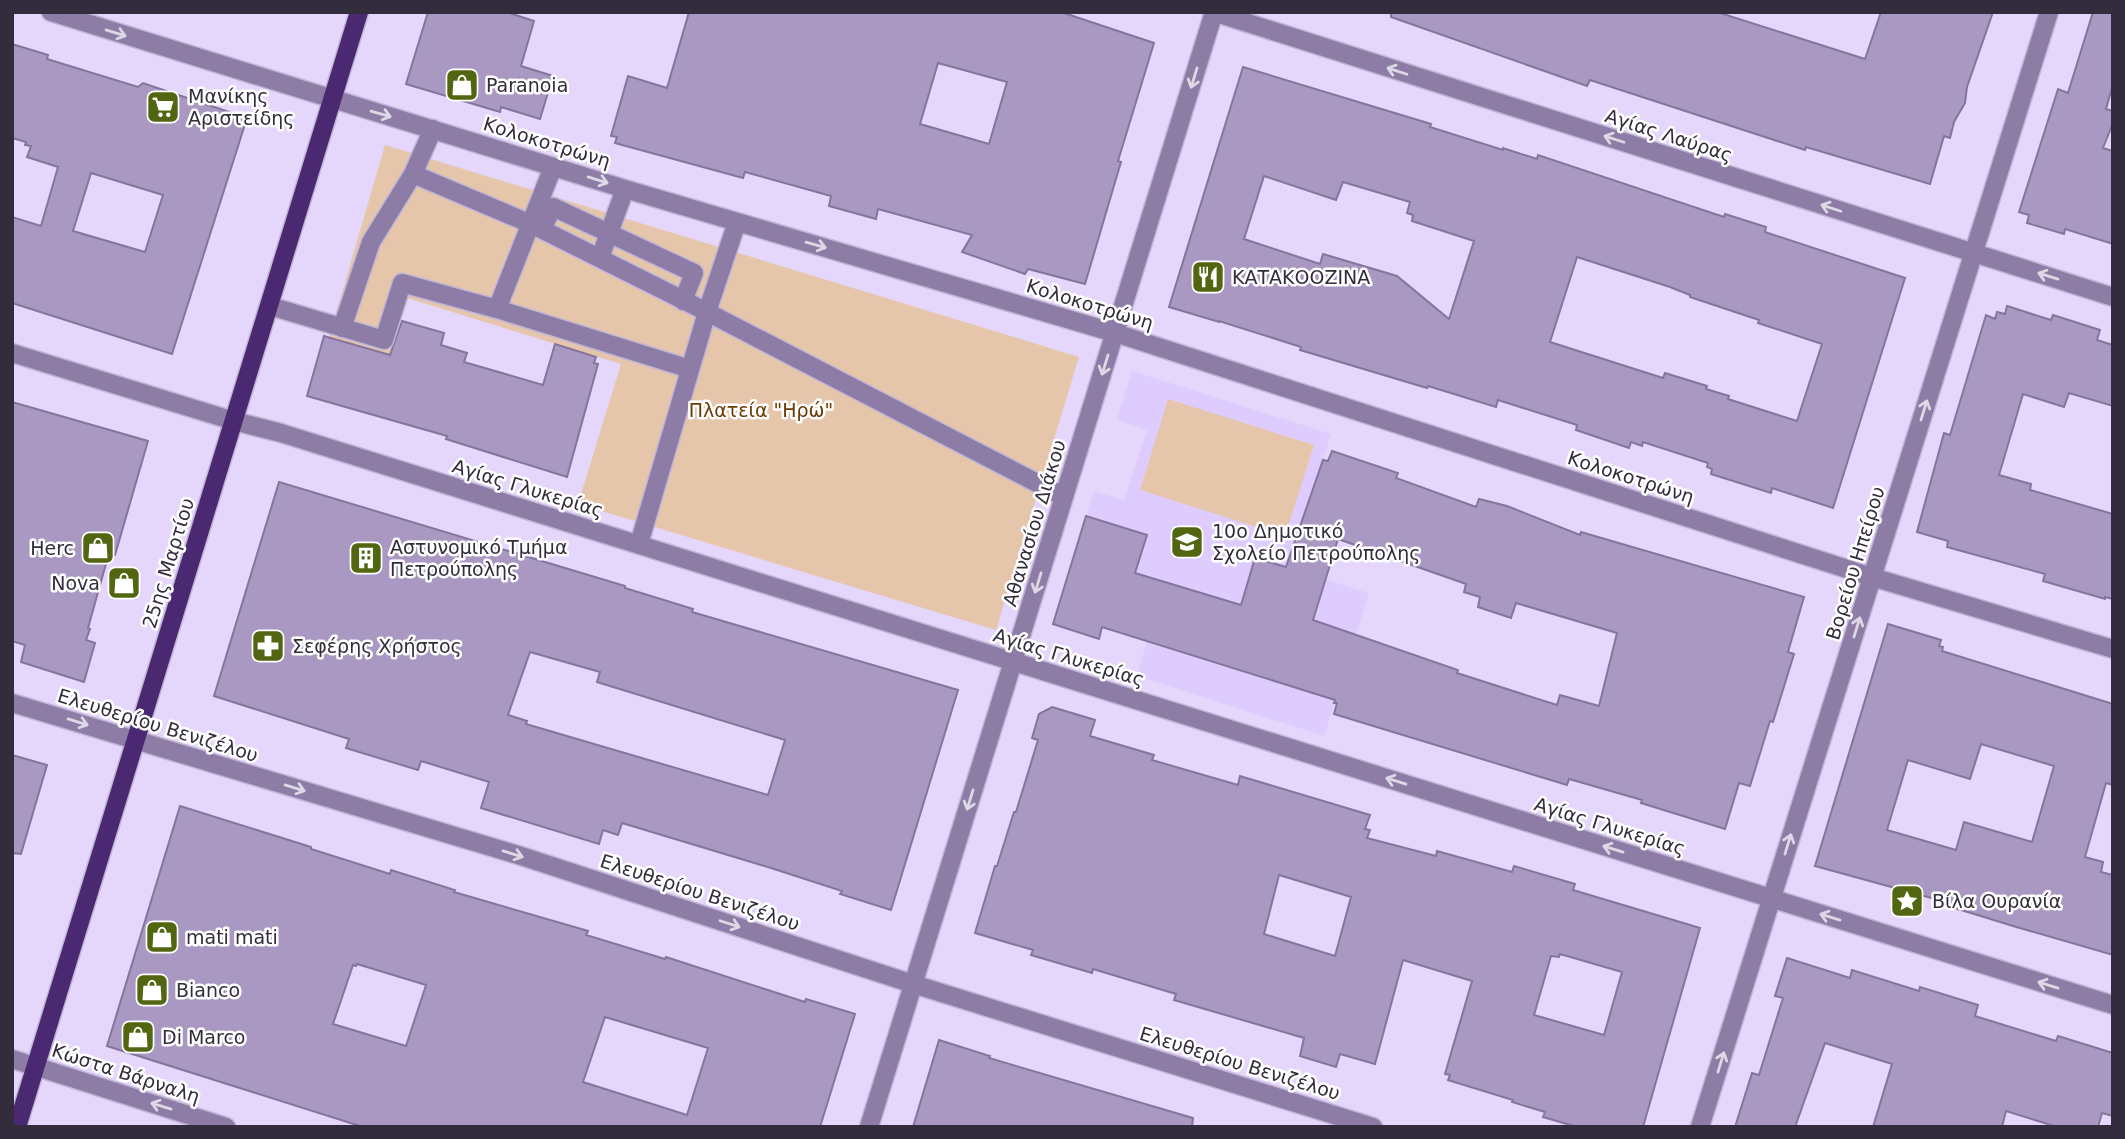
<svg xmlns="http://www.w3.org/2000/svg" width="2125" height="1139" font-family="'DejaVu Sans',sans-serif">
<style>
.built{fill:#dfccff}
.green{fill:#e6c6ab}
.building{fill:#a898c2;stroke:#85759e;stroke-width:2;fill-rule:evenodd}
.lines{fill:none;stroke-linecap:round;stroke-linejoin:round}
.minor-casing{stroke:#c1b5d5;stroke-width:21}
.major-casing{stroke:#c1b5d5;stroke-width:21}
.minor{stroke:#8c7ca6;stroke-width:18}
.major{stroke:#4b2972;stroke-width:18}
.oneway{stroke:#dcd8e4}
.labels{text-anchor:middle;stroke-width:5;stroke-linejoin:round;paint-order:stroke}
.poi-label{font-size:19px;fill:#322c3d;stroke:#fff;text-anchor:start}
.street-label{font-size:19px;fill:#322c3d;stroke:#fff}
.park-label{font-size:19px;fill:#693a01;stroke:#fff}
</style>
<rect width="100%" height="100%" fill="#e5d7fb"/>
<path class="built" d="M1132,371L1331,434L1289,568L1369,593L1324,736L1137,676L1147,641L1102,627L1099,639L1053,624L1094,491L1124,500L1147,430L1117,420Z"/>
<path class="green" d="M385,145L1079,357L996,630L578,504L621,364L407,298L390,355L329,337Z
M1168,399L1314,445L1285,536L1140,490Z"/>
<path class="building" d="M428,12H506L534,21L521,66L553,76L540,119L501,107L500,112L406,84Z
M689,12H1061L1154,43L1118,161L1121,162L1085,284L1028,269L1025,274L962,252L972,235L878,209L876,219L829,206L831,196L745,172L743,178L615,143L617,137L611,136L628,76L667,88ZM938,63L1007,82L989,144L920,124Z
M1391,12H1717L1865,59L1881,12H1993L1967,87L1965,103L1954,122L1950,138L1944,136L1930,184L1806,147L1805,150L1590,80L1587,86L1391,17Z
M2093,12H2113V84L2106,109L2113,111V123L2103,148L2113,151V244L2065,229L2064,234L2027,223L2029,215L2019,212L2058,89L2068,93Z
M12,44L48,55L47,59L138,87L143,83L247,118L172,354L12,303V217L41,226L58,167L27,157L31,146L25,145L26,142L12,138ZM91,173L163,195L145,252L73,231Z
M1243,67L1431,124L1430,127L1503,150V148L1537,159L1538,155L1724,217L1725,214L1766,227L1765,232L1905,278L1833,508L1772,488L1771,493L1711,474L1712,469L1707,467L1708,463L1643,442L1642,446L1631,442L1629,448L1576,430L1577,425L1498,400L1496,407L1428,386L1427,388L1300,350L1301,347L1219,321V322L1169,307ZM1264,176L1336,200L1343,182L1410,202L1407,213L1413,215L1412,221L1474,241L1449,319L1397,276L1323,254L1320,264L1244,239ZM1577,257L1670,287L1690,295V297L1759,320L1758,323L1822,344L1797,421L1728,399L1729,396L1706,389L1707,386L1665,373L1663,378L1550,342Z
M2007,306L2051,320L2053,315L2100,330L2097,340L2113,345V406L2069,393L2064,407L2023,394L1999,475L2031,484L2030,490L2113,514V599L2105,597V599L2043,581L2045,574L1947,547L1948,541L1917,532L1944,433L1950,435L1986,315L1995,319L1997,312L2005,314Z
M402,321L444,333L441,345L467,353L464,362L543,385L555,344L596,357L594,363L598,364L567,477L446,439L447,436L307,396L324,336L390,355Z
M12,402L148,441L115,555L109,553L88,628L90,629L86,640L95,643L84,682L21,662L25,645L12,641Z
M1332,451L1398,473L1396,478L1476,507L1479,499L1507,506L1580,535L1581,532L1804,597L1788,652L1794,654L1773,722L1770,721L1750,786L1739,783L1725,829L1641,803L1642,800L1569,779L1567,785L1334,714L1337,703H1334L1335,700L1102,627L1099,639L1053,624L1086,516L1147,535L1135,573L1241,605L1255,558L1286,567L1323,460L1328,461ZM1338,539L1466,584L1464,592L1480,597L1478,607L1511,618L1516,603L1617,633L1599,706L1560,695L1557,705L1457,673L1458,670L1313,620Z
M279,482L625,586V588L693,609L692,612L958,690L891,910L840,894L842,891L771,868L622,823L618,835L603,830L599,844L481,808L489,782L421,761L418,770L346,748L349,739L214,696ZM530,652L600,672L597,682L785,740L768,795L526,724L527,721L508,715Z
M1888,624L1941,640L1939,646L1943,647L1942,651L2113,704V785L2106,783L2085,857L2103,862L2101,872L2113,875V955L2013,926L1945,905L1946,902L1815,866ZM1981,744L2054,766L2032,842L1964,822L1956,850L1887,830L1908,760L1970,779Z
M1052,707L1095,720L1090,736L1154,755L1152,760L1238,785L1240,776L1370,815L1365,829L1370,830L1367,838L1436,856L1437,851L1512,872L1514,866L1575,884L1573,890L1700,928L1643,1127H1577L1543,1117L1545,1112L1512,1102L1513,1100L1448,1080L1450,1075L1445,1074L1472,981L1403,960L1375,1064L1340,1054L1336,1067L1300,1056L1304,1038L1174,1000L1176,994L1093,969L1092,973L1031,955L1033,950L975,933L995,866H997L1014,812H1016L1038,740L1032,738L1039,714ZM1279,875L1351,897L1335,956L1264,934ZM1560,954L1622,972L1604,1035L1534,1015L1551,956L1559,957Z
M12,755L47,765L21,854L12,853Z
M180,806L311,847V849L390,874L391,870L455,890L454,892L588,931L586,935L665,959L666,957L805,1002L806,999L855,1014L820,1127H363L107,1046ZM357,964L426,985L406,1046L333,1024L353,965L356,966ZM605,1017L708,1048L687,1115L583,1082Z
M1787,958L1850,978L1852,970L1919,991L1920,987L1978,1005L1975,1016L2056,1041L2058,1036L2113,1053V1116L2102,1113L2098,1127H2057L2006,1111L2002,1127H1873L1892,1064L1825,1043L1795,1127H1735L1752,1073L1759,1075L1783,998L1775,996Z
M939,1040L990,1056L989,1058L1193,1118L1192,1127H913Z"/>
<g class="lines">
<defs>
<path id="minor" d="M51,12L625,189L1115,333L1872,577L2113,649
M1213,12L2113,297
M433,129L413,174L531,224L707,312L1064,497
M542,229L553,207L694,273L683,301
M600,258L625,189
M270,306L384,340L402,283L497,309L690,369
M497,309L553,167
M342,328L371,242L413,174
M12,353L234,421L281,433L2113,1005
M639,544L707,312L737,222
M12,703L518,855L913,984L1373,1127
M12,1059L226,1127
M869,1127L1214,12
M1700,1127L2049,12"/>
<path id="major" d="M17,1127L359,12"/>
</defs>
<use href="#minor" class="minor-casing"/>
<use href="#major" class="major-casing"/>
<use href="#minor" class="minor"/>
<use href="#major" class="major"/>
</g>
<defs><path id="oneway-shaft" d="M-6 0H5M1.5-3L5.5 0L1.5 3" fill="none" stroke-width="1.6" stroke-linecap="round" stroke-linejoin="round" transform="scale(1.75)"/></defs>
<g class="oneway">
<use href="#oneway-shaft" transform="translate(116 33) rotate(17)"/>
<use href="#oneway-shaft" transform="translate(1397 71) rotate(-162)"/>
<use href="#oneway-shaft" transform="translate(1194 78) rotate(107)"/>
<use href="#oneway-shaft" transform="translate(381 114) rotate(16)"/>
<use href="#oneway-shaft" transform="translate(1614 139) rotate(-162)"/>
<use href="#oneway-shaft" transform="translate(598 180) rotate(17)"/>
<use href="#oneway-shaft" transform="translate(1831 208) rotate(-162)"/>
<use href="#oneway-shaft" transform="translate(816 245) rotate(16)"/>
<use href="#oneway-shaft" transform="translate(2048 276) rotate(-163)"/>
<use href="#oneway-shaft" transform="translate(1105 365) rotate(107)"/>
<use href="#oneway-shaft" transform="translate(1924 410) rotate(-73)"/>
<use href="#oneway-shaft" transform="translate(1038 583) rotate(107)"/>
<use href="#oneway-shaft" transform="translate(1857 627) rotate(-73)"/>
<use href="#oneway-shaft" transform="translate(78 722) rotate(17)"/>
<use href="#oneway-shaft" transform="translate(1396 781) rotate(-163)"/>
<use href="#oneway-shaft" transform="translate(295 788) rotate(17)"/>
<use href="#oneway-shaft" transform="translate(970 800) rotate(107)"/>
<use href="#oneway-shaft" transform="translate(1788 844) rotate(-73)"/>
<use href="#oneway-shaft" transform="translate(1613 849) rotate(-163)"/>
<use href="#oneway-shaft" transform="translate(513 854) rotate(17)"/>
<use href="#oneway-shaft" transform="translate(1830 917) rotate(-163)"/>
<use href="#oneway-shaft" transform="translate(730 924) rotate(18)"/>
<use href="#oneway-shaft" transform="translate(2048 985) rotate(-163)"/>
<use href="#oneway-shaft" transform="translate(1721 1062) rotate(-73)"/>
<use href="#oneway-shaft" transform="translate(161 1106) rotate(-163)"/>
</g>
<defs>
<symbol id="shop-square" viewBox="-11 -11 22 22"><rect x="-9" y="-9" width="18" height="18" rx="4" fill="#526510" stroke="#fff"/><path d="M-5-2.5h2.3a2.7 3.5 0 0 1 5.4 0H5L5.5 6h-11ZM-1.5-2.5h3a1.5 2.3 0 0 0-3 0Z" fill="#fff"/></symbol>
<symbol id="supermarket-square" viewBox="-11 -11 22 22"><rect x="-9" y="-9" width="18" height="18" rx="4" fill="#526510" stroke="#fff"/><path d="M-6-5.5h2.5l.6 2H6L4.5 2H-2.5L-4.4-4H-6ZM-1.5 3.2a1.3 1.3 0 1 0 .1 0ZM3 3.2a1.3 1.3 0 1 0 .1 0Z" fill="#fff"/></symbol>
<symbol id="restaurant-square" viewBox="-11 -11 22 22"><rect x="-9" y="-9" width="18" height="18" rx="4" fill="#526510" stroke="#fff"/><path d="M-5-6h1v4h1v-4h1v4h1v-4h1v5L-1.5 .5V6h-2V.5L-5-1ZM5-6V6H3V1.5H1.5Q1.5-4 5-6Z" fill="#fff"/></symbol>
<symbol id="school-square" viewBox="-11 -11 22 22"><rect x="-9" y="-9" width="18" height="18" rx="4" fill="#526510" stroke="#fff"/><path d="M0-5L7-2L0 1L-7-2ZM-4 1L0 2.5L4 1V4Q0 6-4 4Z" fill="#fff"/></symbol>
<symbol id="building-square" viewBox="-11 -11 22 22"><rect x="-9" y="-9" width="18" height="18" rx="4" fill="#526510" stroke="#fff"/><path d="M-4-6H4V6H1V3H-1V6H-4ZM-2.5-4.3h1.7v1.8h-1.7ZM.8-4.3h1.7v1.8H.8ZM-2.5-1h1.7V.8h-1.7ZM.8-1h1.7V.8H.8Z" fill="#fff"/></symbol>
<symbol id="pharmacy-square" viewBox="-11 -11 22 22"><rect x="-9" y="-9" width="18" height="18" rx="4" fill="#526510" stroke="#fff"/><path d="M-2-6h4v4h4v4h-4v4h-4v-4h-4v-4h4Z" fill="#fff"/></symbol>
<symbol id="sight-square" viewBox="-11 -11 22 22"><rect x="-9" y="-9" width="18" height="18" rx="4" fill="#526510" stroke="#fff"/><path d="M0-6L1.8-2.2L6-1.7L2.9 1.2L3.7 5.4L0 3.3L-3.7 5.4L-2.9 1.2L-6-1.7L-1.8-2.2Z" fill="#fff"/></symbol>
</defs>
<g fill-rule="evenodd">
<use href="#shop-square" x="443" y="66" width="38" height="38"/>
<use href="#supermarket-square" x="144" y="88" width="38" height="38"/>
<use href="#restaurant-square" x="1189" y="258" width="38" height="38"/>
<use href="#school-square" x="1168" y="523" width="38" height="38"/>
<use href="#shop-square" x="79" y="529" width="38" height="38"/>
<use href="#building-square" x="347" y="539" width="38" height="38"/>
<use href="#shop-square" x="105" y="564" width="38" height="38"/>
<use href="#pharmacy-square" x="249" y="627" width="38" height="38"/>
<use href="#sight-square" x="1888" y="882" width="38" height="38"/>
<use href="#shop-square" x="143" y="918" width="38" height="38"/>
<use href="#shop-square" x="133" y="971" width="38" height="38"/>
<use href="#shop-square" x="119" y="1018" width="38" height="38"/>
</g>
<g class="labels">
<g class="poi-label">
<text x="486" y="92">Paranoia</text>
<text x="188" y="103">Μανίκης<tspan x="188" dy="22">Αριστείδης</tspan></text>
<text x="1232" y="284">ΚΑΤΑΚΟΟΖΙΝΑ</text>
<text x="1212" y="538">10ο Δημοτικό<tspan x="1212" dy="22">Σχολείο Πετρούπολης</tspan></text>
<text x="390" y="554">Αστυνομικό Τμήμα<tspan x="390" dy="22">Πετρούπολης</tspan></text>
<text x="74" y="555" text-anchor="end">Herc</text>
<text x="100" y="590" text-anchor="end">Nova</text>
<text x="292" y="653">Σεφέρης Χρήστος</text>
<text x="1932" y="908">Βίλα Ουρανία</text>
<text x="186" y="944">mati mati</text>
<text x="176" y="997">Bianco</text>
<text x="162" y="1044">Di Marco</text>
</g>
<g class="street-label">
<text transform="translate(1669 135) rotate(18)" y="7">Αγίας Λαύρας</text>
<text transform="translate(547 142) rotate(17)" y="7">Κολοκοτρώνη</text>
<text transform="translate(1090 304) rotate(17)" y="7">Κολοκοτρώνη</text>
<text transform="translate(1631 477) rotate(18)" y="7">Κολοκοτρώνη</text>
<text transform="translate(528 488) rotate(17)" y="7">Αγίας Γλυκερίας</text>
<text transform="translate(1034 523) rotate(-73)" y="7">Αθανασίου Διάκου</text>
<text transform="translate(168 563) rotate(-73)" y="7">25ης Μαρτίου</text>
<text transform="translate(1855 563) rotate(-73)" y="7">Βορείου Ηπείρου</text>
<text transform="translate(1069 657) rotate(17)" y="7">Αγίας Γλυκερίας</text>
<text transform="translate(158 725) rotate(17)" y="7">Ελευθερίου Βενιζέλου</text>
<text transform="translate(1610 826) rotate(17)" y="7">Αγίας Γλυκερίας</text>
<text transform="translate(700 892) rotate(18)" y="7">Ελευθερίου Βενιζέλου</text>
<text transform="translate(1240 1063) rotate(17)" y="7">Ελευθερίου Βενιζέλου</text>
<text transform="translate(126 1073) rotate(18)" y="7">Κώστα Βάρναλη</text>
</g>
<g class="park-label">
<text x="761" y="417">Πλατεία "Ηρώ"</text>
</g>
</g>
<rect width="2125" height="1139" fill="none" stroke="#322c3d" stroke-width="28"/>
</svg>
